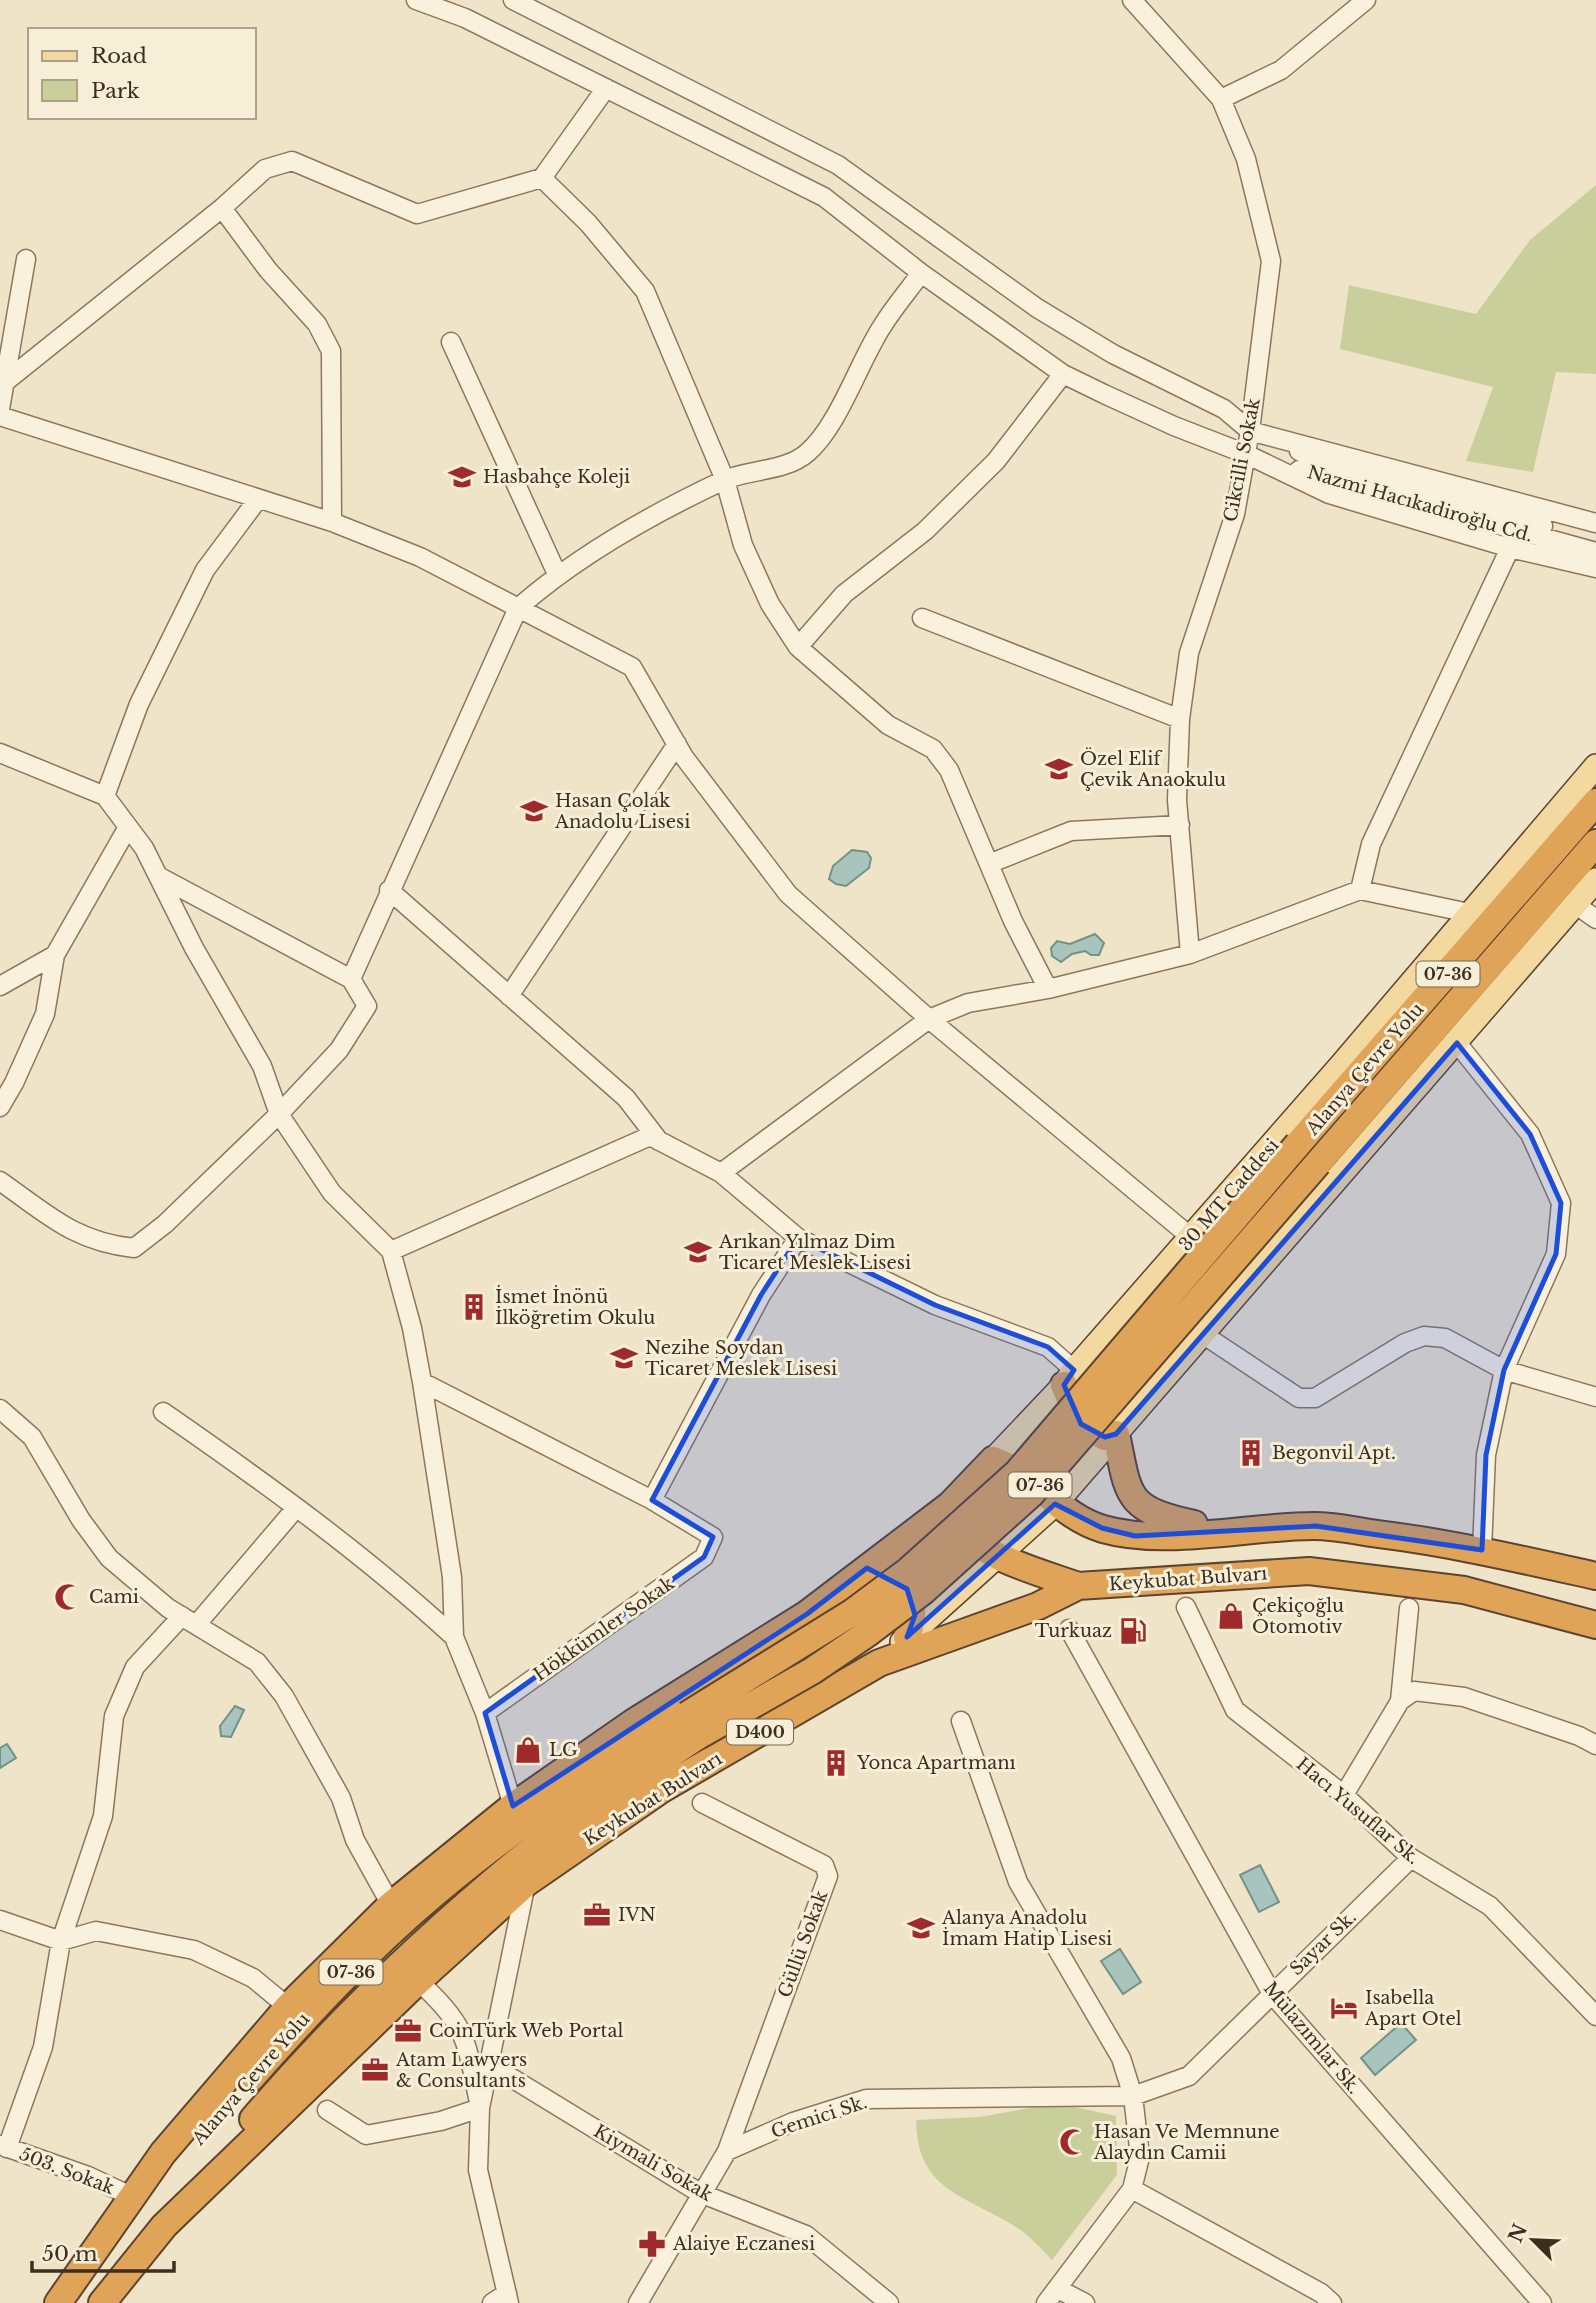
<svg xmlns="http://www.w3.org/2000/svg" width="1596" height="2303" font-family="'Libre Baskerville',serif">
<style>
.green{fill:#c9cf9b}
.water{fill:#a9c4bc;stroke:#6f938a;stroke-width:2}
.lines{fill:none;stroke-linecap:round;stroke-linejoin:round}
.minor-casing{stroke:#8d765c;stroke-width:21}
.major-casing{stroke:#5b4430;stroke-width:26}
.highway-casing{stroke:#5b4430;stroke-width:30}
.minor{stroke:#faf1dc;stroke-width:18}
.major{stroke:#f3d9a0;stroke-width:23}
.highway{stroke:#e0a458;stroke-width:26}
.highway-bridge-casing{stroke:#5b4430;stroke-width:30;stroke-linecap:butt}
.highway-bridge{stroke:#e0a458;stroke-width:26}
.marked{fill:#1d4ed8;fill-opacity:0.2;stroke:#1d4ed8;stroke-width:5;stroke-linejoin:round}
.labels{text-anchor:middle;stroke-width:6;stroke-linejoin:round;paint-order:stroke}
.shield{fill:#f7eed8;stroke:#756857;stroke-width:2}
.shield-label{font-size:16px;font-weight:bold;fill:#3d2e20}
.street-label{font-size:18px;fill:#3d2e20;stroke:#f7eed8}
.poi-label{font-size:18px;fill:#3d2e20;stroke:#f7eed8;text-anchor:start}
</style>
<rect width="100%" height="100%" fill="#f0e4c8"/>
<path class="green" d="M1596,185V374L1556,372L1533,472L1466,461L1493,387L1340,349L1349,285L1476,314L1530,240Z
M1057,2103L1116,2116L1117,2175L1052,2260C1041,2249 1029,2235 1016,2227C966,2195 917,2192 916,2120L980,2117Z"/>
<path class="water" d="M852,850L867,852L871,858L869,868L846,886L836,884L829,879L833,866Z
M1095,934L1104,943L1099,955H1091L1085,951L1072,954L1061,962L1052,956L1051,948L1057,941L1070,944Z
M235,1706L244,1710L231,1737L221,1736L220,1726Z
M7,1744L16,1758L0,1768V1748Z
M1260,1865L1279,1902L1259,1912L1240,1875Z
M1120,1949L1141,1982L1123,1994L1101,1961Z
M1401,2023L1416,2040L1375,2075L1361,2058Z"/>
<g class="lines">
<defs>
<path id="minor" d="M416,0L465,18L824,197L921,273L1063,374L1104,394L1174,426L1246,454L1329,494L1510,548L1596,568
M513,0L838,165L1037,308L1113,354L1224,409L1250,431L1596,523
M1132,0L1221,99L1246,159L1271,261L1250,431L1235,514L1189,653L1180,719L1177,800L1190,954
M1221,99L1281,70L1366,0
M542,178L588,223L645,291L725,480L743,545L770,604L798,647L888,725L933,749L949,770L1013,921L1048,989
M222,208L268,270L317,324L331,351L332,522
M451,342L557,574
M5,382L222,208L265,169L292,161L417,214L542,178L606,88
M0,409L26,259
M0,416L332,522L420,557L632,667L684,757L788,894L929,1019L1192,1238
M1299,451L1332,466L1543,526
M1299,470L1596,552
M922,618L1180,719
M798,647L844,594L925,531L996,461L1063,374
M0,753L105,796L144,848L194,948L262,1066L279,1114L332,1193L391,1251L412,1328L422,1382L452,1577L454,1637L485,1713L513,1806
M105,796L139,704L205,570L258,499
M991,863L1071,831L1180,825
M158,876L351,979L518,608C577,556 650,515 722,481C748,469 785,472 807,453C839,426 859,361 883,325C894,307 909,290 921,273
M389,890L626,1098L659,1141
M1360,890L1371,844L1510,548
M1576,905L1596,919
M0,986L55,955L128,827
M509,996L677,744
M1457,1043L1530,1134L1561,1203L1556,1254L1504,1370L1486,1455L1482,1550
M0,1107L14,1083L45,1014L55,955
M721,1173L929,1019L968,1003L1048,989L1190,954L1360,890L1469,913
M0,1181C47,1214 75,1242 134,1248L165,1224L279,1114L339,1050L367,1006L351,979
M391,1251L650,1136L721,1173L798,1238L935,1305L1048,1347L1074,1370
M1204,1335L1299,1398H1315L1405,1343L1424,1336L1445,1338L1504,1370L1596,1397
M422,1382L652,1500L713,1537L704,1557L485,1713
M0,1409L32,1437L81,1520L109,1558L168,1608L257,1662L284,1696L341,1798L355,1840L391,1905
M163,1412C264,1482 364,1554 454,1637
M652,1500L761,1295L798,1238
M1186,1607L1235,1710L1344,1795L1411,1858L1490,1906L1596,2016
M196,1625L296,1508
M1069,1629L1272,1994L1542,2303
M1400,1701L1409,1608
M961,1721L1018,1882L1121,2058L1133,2096L1140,2157L1132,2189L1046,2303
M1344,1795L1400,1701L1414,1691L1464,1697L1579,1736L1596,1745
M702,1803L824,1865L828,1876L727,2151
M0,1920L61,1941L96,1931L194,1950L253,1978L288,2007
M418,1981C465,2023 466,2038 478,2098
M489,2061L510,2077L700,2193L806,2235L889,2303
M327,2110L366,2135L441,2121L480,2108
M0,2145L88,2176L133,2197
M7,2148L43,2047L61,1941L103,1816L114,1716L135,1667L182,1616
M1132,2189L1321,2293L1332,2303
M1058,2289L1085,2303
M492,2303L507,2293
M509,2303L478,2170L480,2108L526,1883
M638,2303L727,2151L793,2122L866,2099L1133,2096L1189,2076L1411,1858"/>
<path id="major" d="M993,1460L1064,1385L1074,1370L1342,1064L1596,766
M902,1642L1055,1504L1596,880"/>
<path id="highway" d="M1298,1144L1596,802
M1318,1163L1596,843
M1064,1385L1081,1424L1105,1437L1116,1434C1129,1497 1125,1509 1194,1524
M962,1528C976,1556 1049,1575 1078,1586
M901,1585C917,1599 913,1620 907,1637
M251,2078C309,2013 368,1949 435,1893C514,1826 599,1769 687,1715
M253,2119C333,2026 424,1938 519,1860C575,1815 638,1776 698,1736
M58,2303L163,2153L288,2007L391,1905L513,1806L634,1722L807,1614L950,1505L993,1460C1036,1475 1059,1516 1103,1529C1166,1547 1249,1526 1314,1526C1335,1526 1357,1531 1378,1534C1451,1543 1524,1560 1596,1576
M102,2303L164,2226L418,1981L526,1883L662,1789L879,1663L1038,1606L1078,1586L1309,1571L1464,1590L1596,1625"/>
</defs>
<use href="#minor" class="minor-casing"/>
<use href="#major" class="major-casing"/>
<use href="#highway" class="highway-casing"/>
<use href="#minor" class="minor"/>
<use href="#major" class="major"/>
<use href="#highway" class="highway"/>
<defs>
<path id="highway-bridge" d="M687,1715L853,1612L908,1571L1017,1473L1298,1144
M698,1736L812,1671L868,1633L922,1592L1032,1493L1318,1163"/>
</defs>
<use href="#highway-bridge" class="highway-bridge-casing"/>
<use href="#highway-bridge" class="highway-bridge"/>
</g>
<path class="marked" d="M1457,1043L1530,1134L1561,1203L1556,1254L1504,1370L1486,1455L1482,1550L1316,1526L1135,1536L1102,1528L1055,1504L907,1637L915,1615L907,1589L867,1568L807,1614L513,1806L485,1713L704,1557L713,1537L652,1500L761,1295L798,1238L935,1305L1048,1347L1074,1370L1064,1385L1081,1424L1105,1437L1116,1434Z"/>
<defs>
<symbol id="school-bare" viewBox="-9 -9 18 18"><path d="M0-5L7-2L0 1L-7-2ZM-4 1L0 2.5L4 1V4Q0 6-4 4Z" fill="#9e2a2b" stroke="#f7eed8" stroke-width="2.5" paint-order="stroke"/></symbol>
<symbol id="building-bare" viewBox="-9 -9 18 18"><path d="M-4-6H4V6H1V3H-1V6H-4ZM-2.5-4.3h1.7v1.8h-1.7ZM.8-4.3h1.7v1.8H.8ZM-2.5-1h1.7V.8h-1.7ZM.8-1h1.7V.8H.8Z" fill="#9e2a2b" stroke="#f7eed8" stroke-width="2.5" paint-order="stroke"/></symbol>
<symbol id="mosque-bare" viewBox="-9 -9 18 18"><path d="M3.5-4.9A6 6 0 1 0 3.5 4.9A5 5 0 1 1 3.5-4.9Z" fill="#9e2a2b" stroke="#f7eed8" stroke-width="2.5" paint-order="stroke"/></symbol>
<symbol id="shop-bare" viewBox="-9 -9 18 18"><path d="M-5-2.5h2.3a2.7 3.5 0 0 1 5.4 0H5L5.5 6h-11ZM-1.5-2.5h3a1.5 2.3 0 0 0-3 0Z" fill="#9e2a2b" stroke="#f7eed8" stroke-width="2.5" paint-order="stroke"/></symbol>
<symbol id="fuel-bare" viewBox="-9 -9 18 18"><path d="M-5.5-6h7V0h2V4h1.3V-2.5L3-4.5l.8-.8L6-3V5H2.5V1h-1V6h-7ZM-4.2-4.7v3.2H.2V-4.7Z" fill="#9e2a2b" stroke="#f7eed8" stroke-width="2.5" paint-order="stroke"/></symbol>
<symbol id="office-bare" viewBox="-9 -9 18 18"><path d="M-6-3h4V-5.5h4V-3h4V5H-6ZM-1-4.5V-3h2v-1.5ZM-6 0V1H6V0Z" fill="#9e2a2b" stroke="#f7eed8" stroke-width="2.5" paint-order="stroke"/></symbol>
<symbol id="hotel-bare" viewBox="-9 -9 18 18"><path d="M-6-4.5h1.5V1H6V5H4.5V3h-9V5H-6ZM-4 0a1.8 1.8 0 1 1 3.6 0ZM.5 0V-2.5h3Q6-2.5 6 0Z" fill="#9e2a2b" stroke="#f7eed8" stroke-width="2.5" paint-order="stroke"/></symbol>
<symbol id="pharmacy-bare" viewBox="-9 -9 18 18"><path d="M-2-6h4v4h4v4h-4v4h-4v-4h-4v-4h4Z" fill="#9e2a2b" stroke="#f7eed8" stroke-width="2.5" paint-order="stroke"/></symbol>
</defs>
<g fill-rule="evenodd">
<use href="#school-bare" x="443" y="458" width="38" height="38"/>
<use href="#school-bare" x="1040" y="750" width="38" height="38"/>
<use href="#school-bare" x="515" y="792" width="38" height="38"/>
<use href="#school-bare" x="679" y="1233" width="38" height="38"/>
<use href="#building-bare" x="455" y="1288" width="38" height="38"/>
<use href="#school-bare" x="605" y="1339" width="38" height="38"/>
<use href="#building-bare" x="1232" y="1434" width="38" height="38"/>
<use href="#mosque-bare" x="49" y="1578" width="38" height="38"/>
<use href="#shop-bare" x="1212" y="1597" width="38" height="38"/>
<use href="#fuel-bare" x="1114" y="1612" width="38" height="38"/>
<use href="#shop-bare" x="509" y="1731" width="38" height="38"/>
<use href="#building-bare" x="817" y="1744" width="38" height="38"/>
<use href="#office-bare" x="578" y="1896" width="38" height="38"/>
<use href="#school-bare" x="902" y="1909" width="38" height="38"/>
<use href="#hotel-bare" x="1325" y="1989" width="38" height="38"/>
<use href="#office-bare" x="389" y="2012" width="38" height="38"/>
<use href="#office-bare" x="356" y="2051" width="38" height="38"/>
<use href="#mosque-bare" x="1054" y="2123" width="38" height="38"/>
<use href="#pharmacy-bare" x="633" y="2225" width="38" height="38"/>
</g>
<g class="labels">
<g class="shield">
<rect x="1416.5" y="961.5" width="63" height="25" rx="5"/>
<rect x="1008.5" y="1472.5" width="63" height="25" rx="5"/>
<rect x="727" y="1719.5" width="66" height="25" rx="5"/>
<rect x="319.5" y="1959.5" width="63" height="25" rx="5"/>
</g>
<g class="shield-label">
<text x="1448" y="980">07-36</text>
<text x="1040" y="1491">07-36</text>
<text x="760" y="1738">D400</text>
<text x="351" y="1978">07-36</text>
</g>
<g class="street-label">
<text transform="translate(1242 460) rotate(-79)" y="6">Cikcilli Sokak</text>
<text transform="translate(1420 504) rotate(16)" y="6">Nazmi Hacıkadiroğlu Cd.</text>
<text transform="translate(1365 1069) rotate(-49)" y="6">Alanya Çevre Yolu</text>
<text transform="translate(1229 1195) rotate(-49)" y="6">30 MT Caddesi</text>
<text transform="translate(1188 1579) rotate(-4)" y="6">Keykubat Bulvarı</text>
<text transform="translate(604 1629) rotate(-35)" y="6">Hökkümler Sokak</text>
<text transform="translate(653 1799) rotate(-32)" y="6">Keykubat Bulvarı</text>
<text transform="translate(1358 1811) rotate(40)" y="6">Hacı Yusuflar Sk.</text>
<text transform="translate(1323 1943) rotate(-44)" y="6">Sayar Sk.</text>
<text transform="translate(803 1944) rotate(-70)" y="6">Güllü Sokak</text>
<text transform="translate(1312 2038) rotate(50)" y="6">Mülazımlar Sk.</text>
<text transform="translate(251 2079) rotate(-49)" y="6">Alanya Çevre Yolu</text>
<text transform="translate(819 2117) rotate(-18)" y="6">Gemici Sk.</text>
<text transform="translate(653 2163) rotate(30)" y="6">Kiymali Sokak</text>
<text transform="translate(67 2171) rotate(21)" y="6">503. Sokak</text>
</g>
<g class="poi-label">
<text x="483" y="483">Hasbahçe Koleji</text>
<text x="1080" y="765">Özel Elif<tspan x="1080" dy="21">Çevik Anaokulu</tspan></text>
<text x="555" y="807">Hasan Çolak<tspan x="555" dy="21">Anadolu Lisesi</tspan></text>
<text x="719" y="1248">Arıkan Yılmaz Dim<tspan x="719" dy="21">Ticaret Meslek Lisesi</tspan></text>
<text x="495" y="1303">İsmet İnönü<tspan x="495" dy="21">İlköğretim Okulu</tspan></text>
<text x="645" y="1354">Nezihe Soydan<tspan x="645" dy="21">Ticaret Meslek Lisesi</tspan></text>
<text x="1272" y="1459">Begonvil Apt.</text>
<text x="89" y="1603">Cami</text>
<text x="1252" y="1612">Çekiçoğlu<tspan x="1252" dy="21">Otomotiv</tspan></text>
<text x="1112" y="1637" text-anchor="end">Turkuaz</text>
<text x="549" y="1756">LG</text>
<text x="857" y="1769">Yonca Apartmanı</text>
<text x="618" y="1921">IVN</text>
<text x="942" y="1924">Alanya Anadolu<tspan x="942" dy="21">İmam Hatip Lisesi</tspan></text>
<text x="1365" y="2004">Isabella<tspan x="1365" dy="21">Apart Otel</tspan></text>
<text x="429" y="2037">CoinTürk Web Portal</text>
<text x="396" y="2066">Atam Lawyers<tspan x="396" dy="21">&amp; Consultants</tspan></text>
<text x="1094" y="2138">Hasan Ve Memnune<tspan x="1094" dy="21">Alaydın Camii</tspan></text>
<text x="673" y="2250">Alaiye Eczanesi</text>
</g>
</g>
<rect x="28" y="28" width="228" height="91" fill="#f7eed8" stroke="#ada18e" stroke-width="2"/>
<rect x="42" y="51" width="35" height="10" fill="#f3d9a0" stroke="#ada18e" stroke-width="2"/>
<text x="91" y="63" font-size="21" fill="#3d2e20">Road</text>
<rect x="42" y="80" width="35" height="21" fill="#c9cf9b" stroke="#ada18e" stroke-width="2"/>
<text x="91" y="98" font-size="21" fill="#3d2e20">Park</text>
<g transform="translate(1533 2240) rotate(294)" stroke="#f7eed8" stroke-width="5" paint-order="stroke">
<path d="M0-5L12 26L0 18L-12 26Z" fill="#3d2e20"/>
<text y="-10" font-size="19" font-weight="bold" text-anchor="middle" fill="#3d2e20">N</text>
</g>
<path d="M32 2261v10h142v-10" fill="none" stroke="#3d2e20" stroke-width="3.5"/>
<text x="42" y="2261" font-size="21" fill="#3d2e20" stroke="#f7eed8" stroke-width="5" paint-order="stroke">50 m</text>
</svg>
